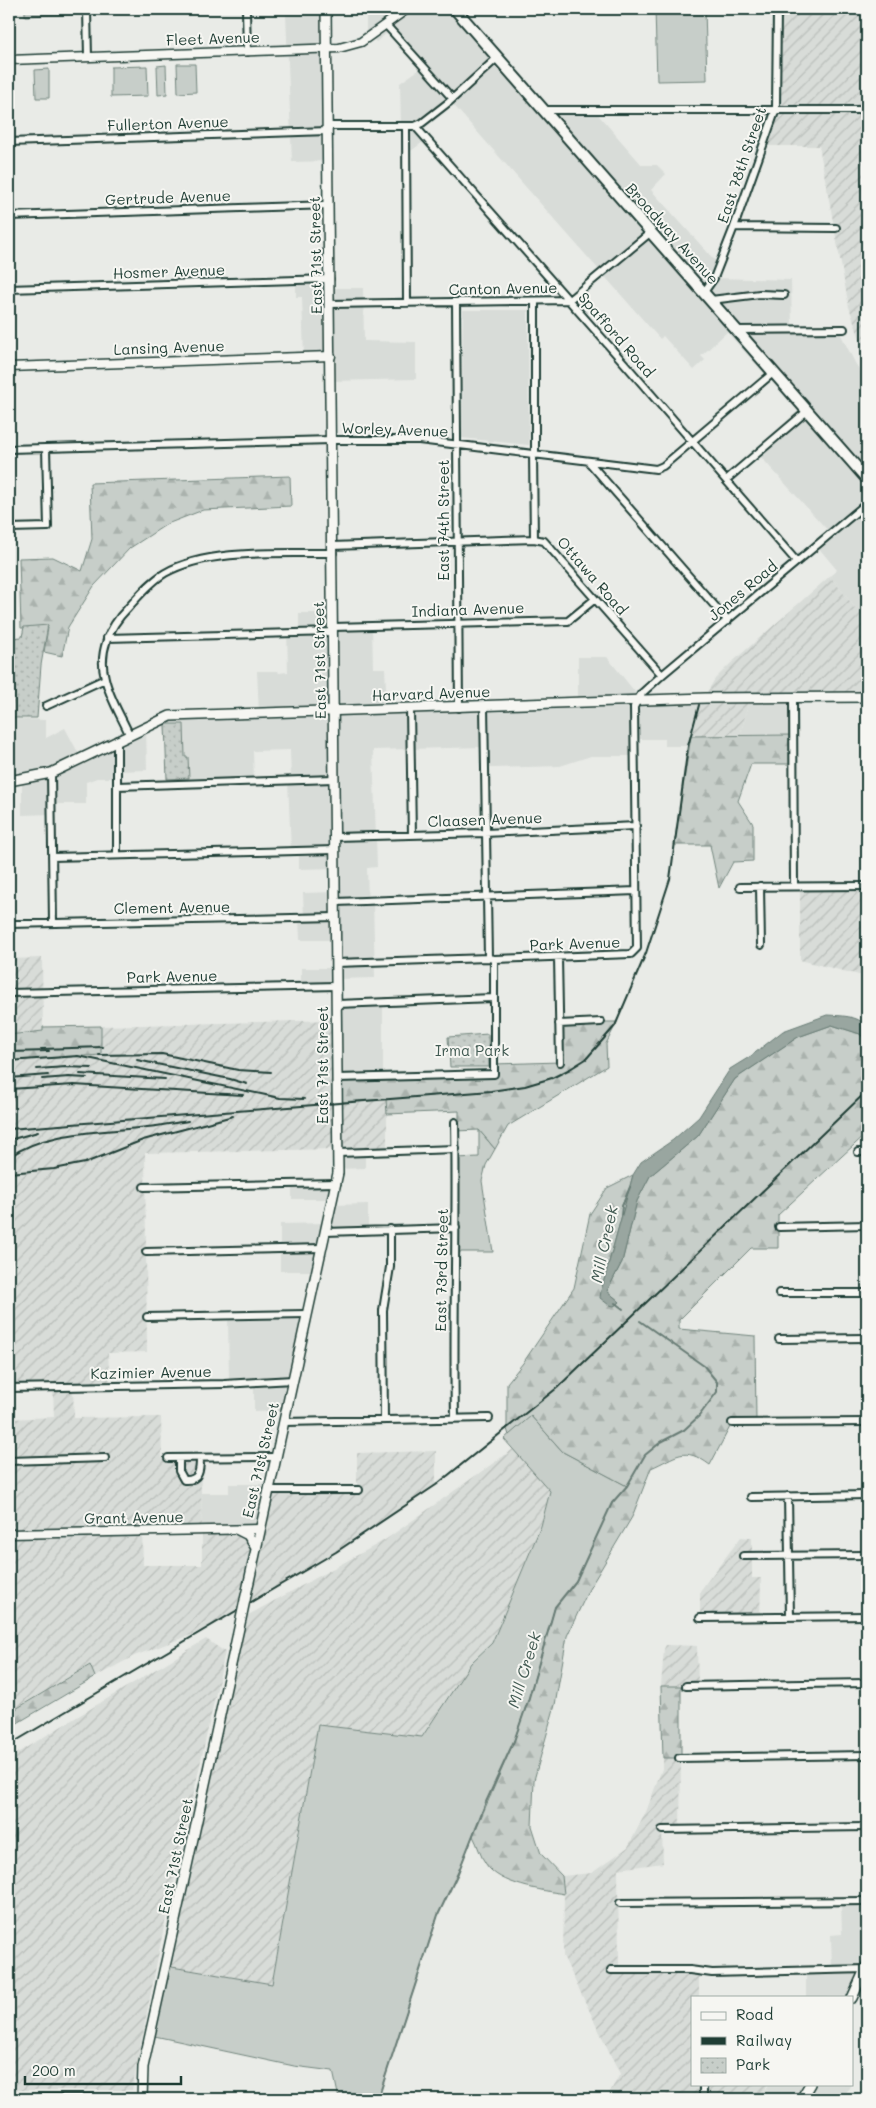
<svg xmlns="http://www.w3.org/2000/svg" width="876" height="2108" font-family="Mali,sans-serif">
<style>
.built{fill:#d8dcd8}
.industrial{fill:url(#industrial-furrows);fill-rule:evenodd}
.grass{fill:#c7cec9;stroke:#73867e}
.forest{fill:url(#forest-firs);stroke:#73867e}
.park{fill:url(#park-dots);stroke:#73867e}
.water{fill:#99a6a0;stroke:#687c75}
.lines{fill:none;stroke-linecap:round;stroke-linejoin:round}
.stream{stroke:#687c75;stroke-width:2}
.minor-casing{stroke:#1f3d34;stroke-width:10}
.tertiary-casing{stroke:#1f3d34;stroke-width:11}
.secondary-casing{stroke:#1f3d34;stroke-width:12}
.primary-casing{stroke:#1f3d34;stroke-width:14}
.minor{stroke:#f6f6f2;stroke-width:6}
.tertiary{stroke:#f6f6f2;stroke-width:8}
.secondary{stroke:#f6f6f2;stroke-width:9}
.primary{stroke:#f6f6f2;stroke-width:10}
.rail{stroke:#1f3d34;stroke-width:2}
.secondary-bridge-casing{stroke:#1f3d34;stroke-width:12;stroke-linecap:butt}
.secondary-bridge{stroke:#f6f6f2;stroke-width:9}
.labels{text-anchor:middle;stroke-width:4;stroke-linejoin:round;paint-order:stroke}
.street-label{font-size:15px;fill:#1f3d34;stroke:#f6f6f2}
.park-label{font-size:15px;fill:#415a52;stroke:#f6f6f2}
.water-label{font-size:16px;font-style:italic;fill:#445c54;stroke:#f6f6f2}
</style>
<defs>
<pattern id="industrial-furrows" width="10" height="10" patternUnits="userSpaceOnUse" patternTransform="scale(1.25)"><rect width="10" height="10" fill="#d8dcd8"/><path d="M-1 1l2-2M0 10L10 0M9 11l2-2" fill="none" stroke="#b9beba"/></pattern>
<pattern id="forest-firs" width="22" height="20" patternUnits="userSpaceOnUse" patternTransform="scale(1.25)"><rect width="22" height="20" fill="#c7cec9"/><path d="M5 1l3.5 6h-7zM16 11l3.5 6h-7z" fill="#aab2ad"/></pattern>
<pattern id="park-dots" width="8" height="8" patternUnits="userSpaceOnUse" patternTransform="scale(1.25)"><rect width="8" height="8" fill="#c7cec9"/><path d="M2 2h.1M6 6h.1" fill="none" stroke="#aab2ad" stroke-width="1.8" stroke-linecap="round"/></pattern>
</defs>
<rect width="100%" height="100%" fill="#e9ebe7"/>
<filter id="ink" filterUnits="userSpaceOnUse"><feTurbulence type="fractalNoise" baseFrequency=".02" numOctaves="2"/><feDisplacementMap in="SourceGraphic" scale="10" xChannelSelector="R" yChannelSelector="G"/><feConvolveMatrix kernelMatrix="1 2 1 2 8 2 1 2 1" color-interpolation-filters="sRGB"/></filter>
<g filter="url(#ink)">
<path class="built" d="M366,9H466L460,14L544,110H594L642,165H657L666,174L651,190L719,265L714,278L791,280L792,329H838L855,363L867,381V609H856L830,576L837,570L817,546L831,534L760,456L758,458L752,452L798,411L727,332L701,356L705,360L694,370L663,336L660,339L450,101L416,126L427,139L407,154L406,126H401L400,83L420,69L387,33L376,42L366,30Z
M326,12L329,161L292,162L286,14Z
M330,279V288H363L364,341L416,342V379L331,381L330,356L304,357L302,297H296V280Z
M463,310H528L529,445L462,438Z
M299,613H333V627L372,626L373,668H385L387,709L578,702V657H607L639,697L701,698L688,746H665V739H635V756H591L560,766L495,768H485L484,747L373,750L377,867L367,868L368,900L373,901L375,978L337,979V986L301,987V968H336V940H300L299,918L304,917L303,893L336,892L335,868L299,869V851H291L288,781L291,780L290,750L253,751L254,782L167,785L164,718L259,713L257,671H278L279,673L288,672L287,629H299Z
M750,697H793V735L740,736Z
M9,719L46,720V738L65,728L81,758L146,726L147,770L117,771V778H97L86,782V804H51V814L22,815V779L9,781Z
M383,1002V1077L337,1078V1004Z
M365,1152V1168L338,1169V1153Z
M337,1183L333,1199H292V1184Z
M368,1204V1230L325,1232L317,1271H280V1224L327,1223L332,1205Z
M307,1314L286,1411L254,1412V1383L229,1384L228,1315Z
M229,1484H270L260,1529L202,1530L201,1493H229Z
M867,1901V1996L856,1991L852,1997H806V1971L832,1970L831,1935L842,1934L841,1902Z
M769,2084H851L843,2099H760Z"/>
<path class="industrial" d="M776,9H867V360L849,307L819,146H763L776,109Z
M830,576L856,609H867V697H750L740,736H691L699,705L715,679L730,664Z
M800,886H867V977L800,960Z
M42,958L43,1031L9,1035V959Z
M337,1020V1105L387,1099V1152L338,1153L337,1149L145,1153L147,1352L108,1353L110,1386L73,1387L74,1418L161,1417L162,1458H200L202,1530L260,1529L269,1490H357V1453L436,1451V1485L336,1552L214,1624L191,1635L134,1656L95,1677L89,1665L9,1713V1419L54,1417L53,1387L9,1388V1061L101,1055V1026ZM202,1530V1565H143L142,1531Z
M516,1447L550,1491L541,1525L492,1643L471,1663L422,1737L318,1725L272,1984L166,1966L241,1619L385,1540Z
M741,1537L752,1538V1578H761L760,1618H700V1591Z
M206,1639L225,1652L162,1936L132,2090H9V1758Z
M666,1645L697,1646L698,1686H661L664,1649Z
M663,1758H681L680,1830H662L663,1863L618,1869L619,1969L699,1972V1997H692V2084H768L760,2099H606L620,2074L563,1956L564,1894L562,1876L592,1873L628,1847L646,1812L663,1766Z"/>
<path class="grass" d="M25,9H81V14L25,16Z
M655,9H705L707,80L657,81Z
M177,64H195L196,92L178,93Z
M166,65L167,94L158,95L157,66Z
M147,66L148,96L111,97V67Z
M49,69V98H36L35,70Z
M479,1130L495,1149L486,1165L482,1181L493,1252H456V1158L479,1157Z
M530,1415L563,1452L627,1486L612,1503L576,1581L555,1607L528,1701L514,1741L486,1802L458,1873L438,1915L378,2099H339L333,2071L294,2066L150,2035L166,1966L272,1984L318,1725L422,1737L471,1663L492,1643L541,1526L550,1491L504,1439Z"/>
<path class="forest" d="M290,476L291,506L203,510L167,524L130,548L94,586L68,627L62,656L44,652L48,628H21L19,558L53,557L82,571L92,539L90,483Z
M793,735V764H751L738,801L753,824V861L733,862L719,888L710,845H674L691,736Z
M601,1022H617L606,1044L607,1066L508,1126L495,1149L479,1130L455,1131V1122L459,1119V1111L387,1114L386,1099L338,1102L337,1078L493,1074L494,1064L560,1062L559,1024Z
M832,1025L860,1034L867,1042V1133L778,1215V1248H751L679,1320V1329L755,1336L756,1423H732L710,1465C683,1445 677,1457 651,1468L632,1517L589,1589L567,1636L555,1705L534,1780L532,1826L541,1854L562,1876L564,1894C542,1890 499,1885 486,1864C480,1856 478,1845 473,1836L514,1741L528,1701L555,1607L576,1581L612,1503L627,1486L563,1452L531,1416L509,1435L507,1429V1383L523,1363L574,1288L590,1214L607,1188L633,1175L601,1291L614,1306L620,1302L607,1291L622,1262L637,1201L650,1176L698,1136L735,1079L798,1037Z
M101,1026V1055L9,1061V1035L43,1031V1027Z
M90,1665L95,1677L9,1728V1713Z
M661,1686H681V1758H663Z"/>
<path class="park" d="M48,625L41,665L37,718H9V638L22,637L24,627Z
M165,724H184L185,757H188L189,778L167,779Z
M488,1034L489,1067H450L448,1037Z"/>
<path class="water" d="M827,1015C841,1016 857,1015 867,1026V1042L860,1034L832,1025L798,1037L735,1079L698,1136L650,1176L637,1201L622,1262L607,1291L620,1302L614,1306L609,1305L600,1298L601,1291L633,1175L641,1162L673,1140L699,1117L730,1069L751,1056L783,1031Z"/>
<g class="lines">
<path class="stream" d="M621,1215L622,1206L630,1187
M615,1303L623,1309
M378,2099L438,1915L458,1873L486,1802L514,1741L528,1701L555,1607L576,1581L612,1503L627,1486L645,1455L661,1442L684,1430L699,1416L717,1392V1382L704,1366L640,1321"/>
<defs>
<path id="minor" d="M87,9L88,57
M246,9L247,52
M460,14L466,9
M386,25L452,98
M544,110H867
M328,126H415L422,123L449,102L497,58
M406,126L407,303
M415,126L625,364L797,562
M9,142L328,131
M9,216L329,205
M734,227L836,228
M9,289L330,279
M704,292L714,278L734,227L776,109L777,9
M711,300L760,294L784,295
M535,301V455
M456,302L459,708
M330,304L569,300L651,232
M736,330L844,329
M9,449L331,440H419L656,469L663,466L773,373
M533,454L534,539
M588,461L728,621
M726,480L807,411
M9,528L48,527L46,448
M332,546L534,539L544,541L662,675
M333,627L568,621L595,599
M107,638L333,632
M793,697L794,886
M46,706L105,679
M484,706L488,958
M410,709L412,835
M129,734C121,716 109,697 105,678C98,653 109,627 127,609C138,597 150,582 165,573C209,548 282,554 333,553
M117,740V854
M51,773L53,923
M117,786L334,779
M335,837L485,833L636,826
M52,857L335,850
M760,886L761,945
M740,887L867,886
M336,902L636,891
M9,924L336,917
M558,957L560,1062
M336,963L488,958L494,959L631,954L637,948L634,707L641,694L662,675L867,503
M9,993L337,986
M337,1004L493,998
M559,1024L601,1022
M337,1078L494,1074V959
M858,1152H867
M338,1153L456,1149
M144,1187L337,1183
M779,1227L867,1225
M325,1232L456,1228
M146,1252L322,1248
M779,1293H867
M147,1317L307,1314
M779,1339L867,1338
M9,1388L224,1384L293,1380
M455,1418C453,1319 457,1221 455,1122
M384,1420L383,1310L390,1267V1229
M284,1422L489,1418
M732,1423L867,1422
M168,1458L275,1457
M179,1458V1471L184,1480C200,1481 200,1470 200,1458
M9,1461L105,1458
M269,1490H359
M788,1496L790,1617
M751,1497L867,1495
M743,1556L867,1555
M700,1618L867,1616
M686,1686L867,1683
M679,1758L867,1755
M662,1830L867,1827
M620,1903L867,1901
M611,1970H690L712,1973L867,1969
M703,2084V2099
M9,2098H142"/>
<path id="tertiary" d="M9,60L339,48L361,42L407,9
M9,367L331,356
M9,1534L260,1529"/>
<path id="secondary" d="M9,781L51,773L170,716L706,698L867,697
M238,1530L248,1535L256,1548
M245,1600L338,1173L326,9
M852,1998L867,1965
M142,2099L143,2067L241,1619
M801,2099L810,2084"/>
<path id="primary" d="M455,9L867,479"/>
</defs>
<use href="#minor" class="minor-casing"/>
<use href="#tertiary" class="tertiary-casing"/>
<use href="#secondary" class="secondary-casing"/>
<use href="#primary" class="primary-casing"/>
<use href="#minor" class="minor"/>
<use href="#tertiary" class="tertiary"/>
<use href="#secondary" class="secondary"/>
<use href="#primary" class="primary"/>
<path class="rail" d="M41,1049L103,1047
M9,1052L49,1051
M99,1055L162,1054L238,1070L271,1072
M137,1060L230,1079L247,1084
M9,1061L78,1056L280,1098L304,1099
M37,1069L66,1067L92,1068
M80,1074L165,1079
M9,1078L48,1075
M42,1079L69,1077L87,1078
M9,1089L74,1085L243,1095
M9,1129L491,1091L525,1086L552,1078L570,1069L586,1059L615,1026L646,953L670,879L688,746L699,705
M9,1140L38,1132
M9,1157C48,1130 101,1133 147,1127C161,1126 174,1123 188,1121
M9,1173L54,1169L85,1163L143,1140L233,1116
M9,1745L336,1552L436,1485L557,1388L867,1091"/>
<defs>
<path id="secondary-bridge" d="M241,1619L245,1600"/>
</defs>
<use href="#secondary-bridge" class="secondary-bridge-casing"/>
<use href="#secondary-bridge" class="secondary-bridge"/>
</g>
</g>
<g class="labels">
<g class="street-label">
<text transform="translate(213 39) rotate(-2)" y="5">Fleet Avenue</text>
<text transform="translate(168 124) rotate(-2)" y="5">Fullerton Avenue</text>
<text transform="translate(742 165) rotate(-71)" y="5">East 78th Street</text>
<text transform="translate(168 198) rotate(-2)" y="5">Gertrude Avenue</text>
<text transform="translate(672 234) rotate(48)" y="5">Broadway Avenue</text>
<text transform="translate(316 255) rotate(-91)" y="5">East 71st Street</text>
<text transform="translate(169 272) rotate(-2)" y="5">Hosmer Avenue</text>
<text transform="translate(503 289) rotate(-1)" y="5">Canton Avenue</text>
<text transform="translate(616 335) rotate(49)" y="5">Spafford Road</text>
<text transform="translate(169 348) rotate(-2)" y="5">Lansing Avenue</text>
<text transform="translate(395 430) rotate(2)" y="5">Worley Avenue</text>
<text transform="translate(444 520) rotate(-90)" y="5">East 74th Street</text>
<text transform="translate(592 576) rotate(49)" y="5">Ottawa Road</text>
<text transform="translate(743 591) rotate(-40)" y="5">Jones Road</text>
<text transform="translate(468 610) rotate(-2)" y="5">Indiana Avenue</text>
<text transform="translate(320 660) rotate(-91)" y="5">East 71st Street</text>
<text transform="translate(431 694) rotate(-2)" y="5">Harvard Avenue</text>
<text transform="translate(485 820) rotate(-2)" y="5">Claasen Avenue</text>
<text transform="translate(172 908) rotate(-1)" y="5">Clement Avenue</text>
<text transform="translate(575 944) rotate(-2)" y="5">Park Avenue</text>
<text transform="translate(172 977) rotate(-1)" y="5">Park Avenue</text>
<text transform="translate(323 1065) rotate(-90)" y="5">East 71st Street</text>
<text transform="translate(442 1270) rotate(-89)" y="5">East 73rd Street</text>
<text transform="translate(151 1373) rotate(-1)" y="5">Kazimier Avenue</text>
<text transform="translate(261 1460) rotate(-77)" y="5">East 71st Street</text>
<text transform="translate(134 1518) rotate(-1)" y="5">Grant Avenue</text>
<text transform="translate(176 1856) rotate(-78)" y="5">East 71st Street</text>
</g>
<g class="park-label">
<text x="472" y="1056">Irma Park</text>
</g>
<g class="water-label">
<text transform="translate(604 1244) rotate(-78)" y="6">Mill Creek</text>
<text transform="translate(524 1670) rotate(-73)" y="6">Mill Creek</text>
</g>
</g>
<rect width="876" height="2108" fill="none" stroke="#f6f6f2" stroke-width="30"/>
<rect x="15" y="15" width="846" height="2078" fill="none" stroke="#1f3d34" stroke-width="2" filter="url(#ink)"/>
<rect x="691" y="1996" width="162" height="90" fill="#f6f6f2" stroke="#a0aca6"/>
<rect x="701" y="2012" width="25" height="8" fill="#f6f6f2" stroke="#a0aca6"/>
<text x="736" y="2020" font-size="15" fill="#1f3d34">Road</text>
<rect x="701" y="2037" width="25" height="8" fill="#1f3d34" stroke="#a0aca6"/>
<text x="736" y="2046" font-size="15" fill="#1f3d34">Railway</text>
<rect x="701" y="2058" width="25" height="15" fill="url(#park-dots)" stroke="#a0aca6"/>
<text x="736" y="2070" font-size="15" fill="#1f3d34">Park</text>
<path d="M25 2076v8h156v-8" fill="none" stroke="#1f3d34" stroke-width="2.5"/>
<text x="32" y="2076" font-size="15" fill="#1f3d34" stroke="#f6f6f2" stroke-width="4" paint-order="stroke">200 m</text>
</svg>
